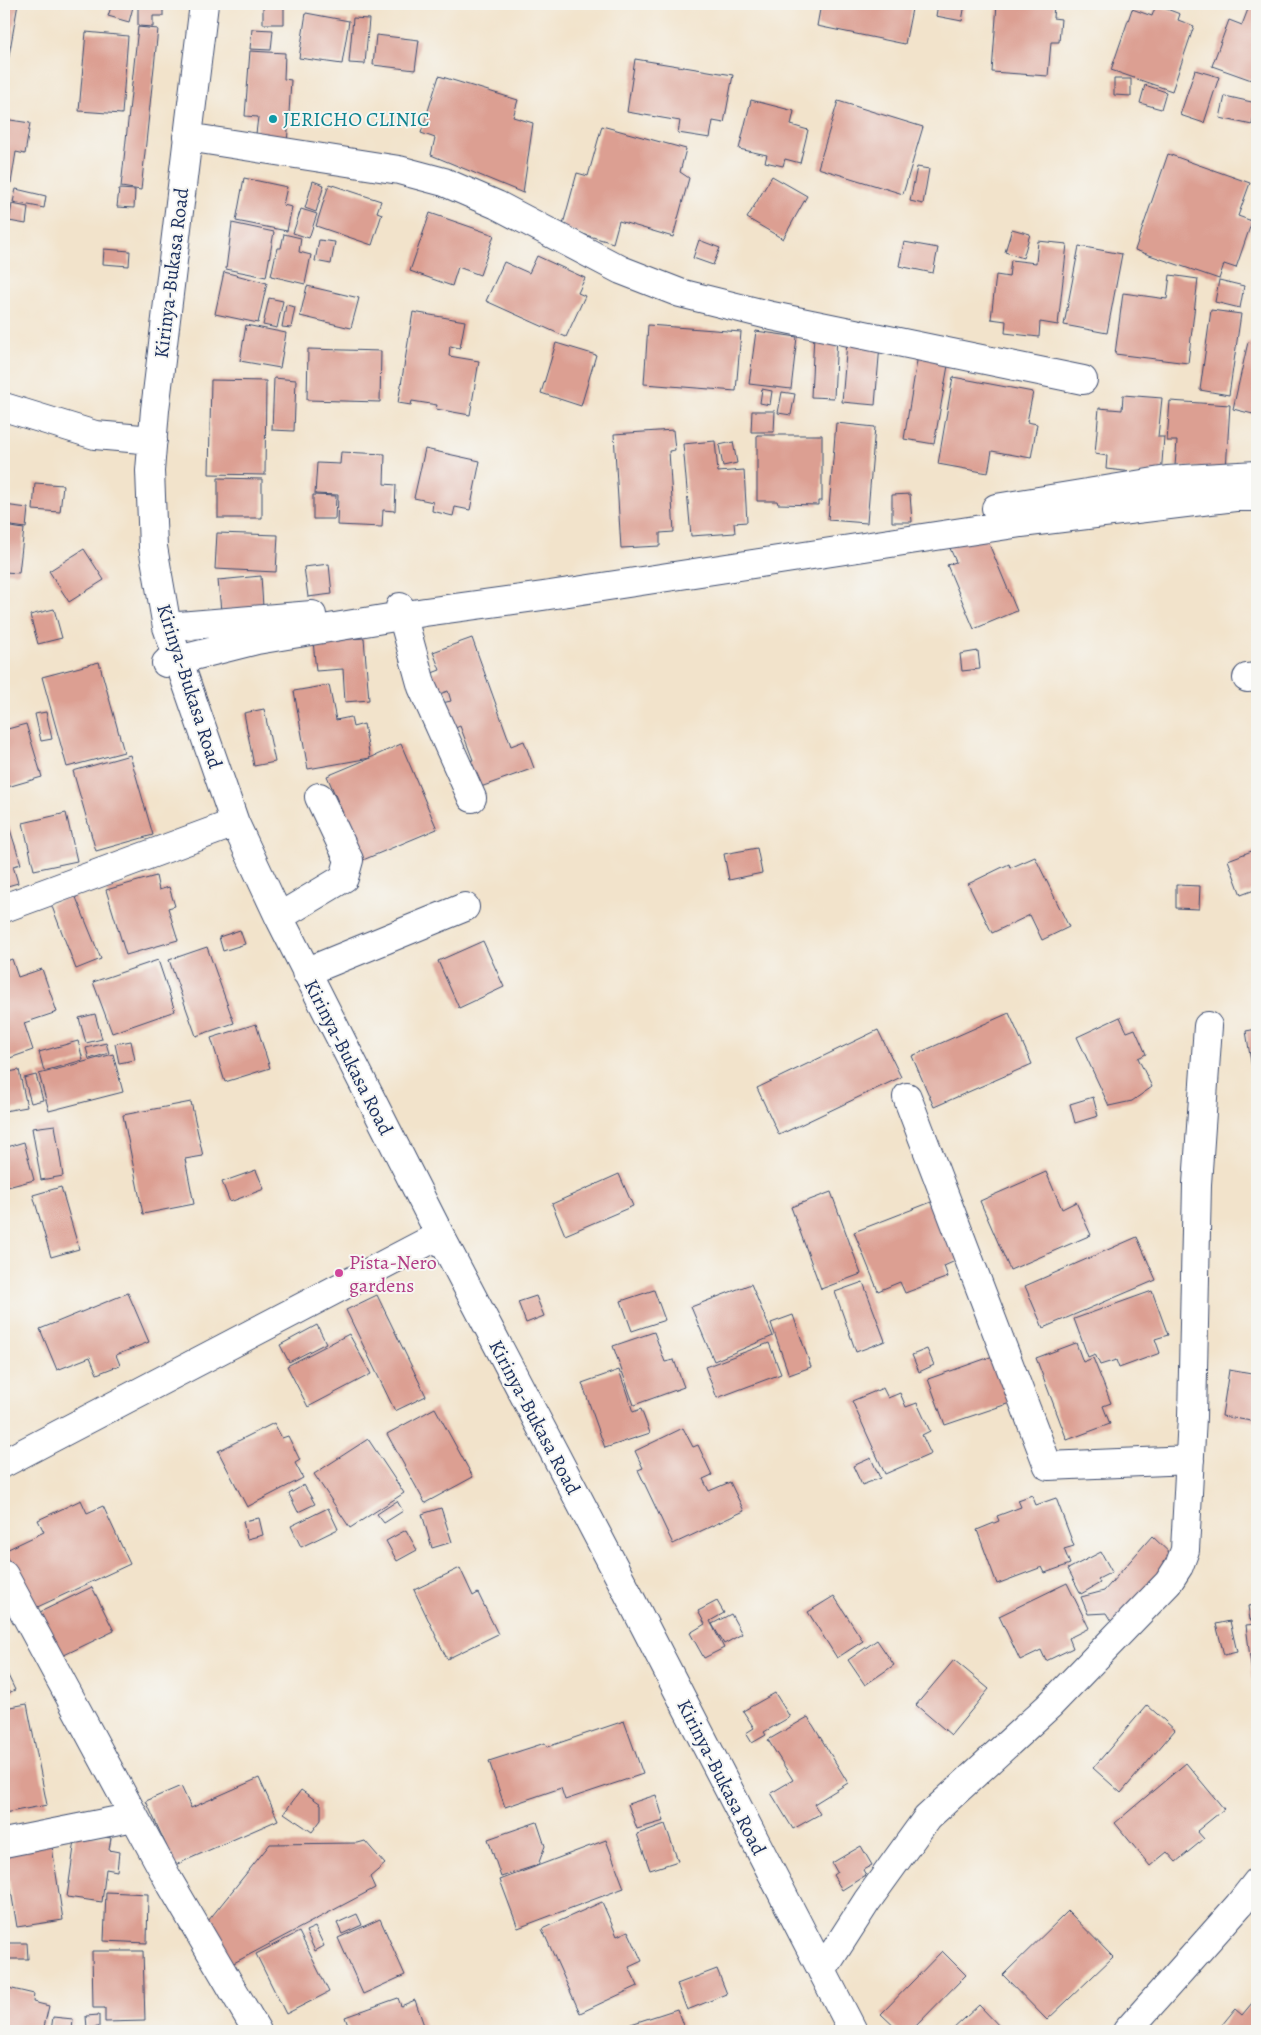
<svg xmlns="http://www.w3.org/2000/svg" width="1261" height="2035" font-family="Alegreya,serif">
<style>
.building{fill:#dc9f92}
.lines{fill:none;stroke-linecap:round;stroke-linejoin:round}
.minor-casing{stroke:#3b4a6e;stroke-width:30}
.minor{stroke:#fff;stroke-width:28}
.culture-dot{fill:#0f9aa8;stroke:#f6f6f2;stroke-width:2}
.hotel-dot{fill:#d1479c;stroke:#f6f6f2;stroke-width:2}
.labels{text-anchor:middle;stroke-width:4;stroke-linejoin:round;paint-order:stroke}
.culture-label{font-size:20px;fill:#0d838f;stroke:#f6f6f2;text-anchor:start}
.street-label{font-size:20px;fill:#1b2f5e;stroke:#f6f6f2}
.hotel-label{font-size:20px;fill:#b23c85;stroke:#f6f6f2;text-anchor:start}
</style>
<rect width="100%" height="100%" fill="#f6f6f2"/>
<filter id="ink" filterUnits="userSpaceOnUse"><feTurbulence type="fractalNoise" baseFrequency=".02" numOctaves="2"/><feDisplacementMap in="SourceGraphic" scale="10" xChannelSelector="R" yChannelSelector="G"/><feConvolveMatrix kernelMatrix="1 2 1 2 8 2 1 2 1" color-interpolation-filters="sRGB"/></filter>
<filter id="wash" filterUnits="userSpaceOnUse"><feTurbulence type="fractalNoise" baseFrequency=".0096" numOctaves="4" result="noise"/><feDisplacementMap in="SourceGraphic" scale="20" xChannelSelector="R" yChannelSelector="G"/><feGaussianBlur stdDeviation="1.12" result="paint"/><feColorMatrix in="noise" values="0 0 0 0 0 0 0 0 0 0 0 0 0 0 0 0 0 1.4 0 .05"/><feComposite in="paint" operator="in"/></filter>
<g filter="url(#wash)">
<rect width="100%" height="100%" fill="#f2e3cb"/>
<g id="blocks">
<path class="building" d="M4,4H18L8,61L4,60Z
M112,4H122L133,7L129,22L108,16Z
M138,4H163V16H153V27L138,26Z
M263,4H284V24H263Z
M821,4H913L905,44L817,26Z
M938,4H965L962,21L936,16Z
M997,4H1054L1053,18L1061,19L1059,42H1051L1048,76L992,72Z
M1250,4L1257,5V82L1212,66L1229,20L1242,25Z
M1156,5L1180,14L1178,20L1194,26L1172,91L1111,70L1132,9L1152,16Z
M306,13L349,21L342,64L299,58Z
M353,18L369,19L365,64L349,63Z
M138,27L158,29L141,190L121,187Z
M252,29L273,30L271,50L250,49Z
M86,32L128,36L122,114L79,111Z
M376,35L419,40L415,70L373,65Z
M250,51L285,53L284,79L291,80L286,163L253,159L258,117L245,116Z
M635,59L733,75L724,123L713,121L710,138L678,133L680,121L627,112Z
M1195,70L1219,77L1204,123L1180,115Z
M439,76L518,100L513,117L533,123L523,193L431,155L435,138L421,133Z
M1114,79H1131V96L1114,95Z
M1145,85L1166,92L1161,109L1140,103Z
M1225,96L1256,103L1252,125L1220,118Z
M751,100L794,111L791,125L808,130L800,163L785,159L783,166L765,162L767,155L739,149Z
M838,101L923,127L903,194L818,168Z
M4,119L30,123L25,154L16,152L11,183L4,182Z
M602,126L686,149L680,172L689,178L673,237L619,221L613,243L562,228L577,173L588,176Z
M1168,154L1250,183L1238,216L1252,221L1236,268L1224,264L1219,279L1135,250Z
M917,167L929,169L923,204L910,201Z
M772,176L807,196L783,239L747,218Z
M244,178L287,187L283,205L292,207L287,231L236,221Z
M313,181L324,185L316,212L305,208Z
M329,184L381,201L377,212L382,214L372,245L316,226Z
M16,189L46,196L44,208L13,202Z
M119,189L135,190L134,208L117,207Z
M12,204L28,207L26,224L9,221Z
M301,209L317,214L309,238L293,233Z
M430,213L494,235L480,275L458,267L452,286L410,271Z
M232,223L274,232L266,277L226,269Z
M1012,229L1030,234L1023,258L1005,252Z
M284,234L301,238L299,252L311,255L305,284L271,276L277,248H281Z
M319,240L335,242L331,264L315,261Z
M699,240L720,248L713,265L693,258Z
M1038,241L1067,244L1058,325L1040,322L1039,337L1005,333L1006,321L991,319L996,275L1009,277L1011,260L1036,263Z
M904,242L938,248L933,273L899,266Z
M1079,246L1122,254L1107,333L1064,325Z
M104,249L130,251L129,266L103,264Z
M537,256L585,278L578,293L585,296L566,337L486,301L504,262L529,273Z
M224,272L267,283L258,323L215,314Z
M1170,275L1198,279L1188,363L1115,354L1123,293L1167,299Z
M1219,280L1244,286L1240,308L1215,302Z
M307,286L359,298L351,328L300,316Z
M269,298L283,301L277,328L263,325Z
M1256,304H1257V333H1254Z
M286,305L295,307L291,328L282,327Z
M1211,310L1241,314L1229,395L1200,390Z
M413,312L465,321L460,348L450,346L449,356L479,361L470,415L436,409L437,405L412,401L411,405L398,403Z
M246,325L286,333L280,368L240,361Z
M648,325L741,332L736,391L644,384Z
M756,331L797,337L791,389L749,384Z
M814,334L837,335L834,398L811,397Z
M847,342L880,345L875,405L842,402Z
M1248,342L1257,344V415L1233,409Z
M556,343L596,355L581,406L541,393Z
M308,349L381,351L380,402L307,400Z
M918,355L949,360L934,444L904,439Z
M953,377L1033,392L1027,422L1037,424L1031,458L992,451L988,473L938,464Z
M274,378L296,380L294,431L272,430Z
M211,380L266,381L265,475L209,474Z
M762,389L772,391L770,405L760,403Z
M782,392L795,394L791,415L778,413Z
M1123,395L1162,398L1158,437H1164L1161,475L1106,469L1107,456L1095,454L1099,408L1122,410Z
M1170,401L1230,405L1226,470L1175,466L1177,441H1167Z
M752,411H775L774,432H751Z
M836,423L875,427L867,523L828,520Z
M673,430L675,450L669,451L674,532L660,533V546L621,548L614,434Z
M757,435H822V501H818V505L778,504L777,501H757Z
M715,441L718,472L744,470L747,522L734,523L735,533L691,536L683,444Z
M733,442L737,463L723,466L719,445Z
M425,449L480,461L470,510L455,507L453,516L432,511L433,502L414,498Z
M341,452L385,454L384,484L396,485L395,511L383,510L382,527L337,525L338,495L315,494L317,463L340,464Z
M218,478L262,479V518H218Z
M35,483L63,485L60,512L33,510Z
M910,494L912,522H892V495Z
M313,495L336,496L335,519H313Z
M4,505L28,508L26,528L4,525Z
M4,526L24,529L19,573L4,572Z
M984,532L1017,611L974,629L947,565L956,562L949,546Z
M217,533L278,535L276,572L215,569Z
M84,549L104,580L69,602L49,571Z
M329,564L332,594L308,597L304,567Z
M261,576L263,607L221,611L218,580Z
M54,609L62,638L38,644L30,615Z
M364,638L369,700L345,702L343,669L316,671L313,641Z
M472,638L511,746L524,741L534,768L475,789L465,762L473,760L460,726L451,730L442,703L451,701L448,691L431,697L424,676L440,670L433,652Z
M978,651L980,669L962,671L960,654Z
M99,662L124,752L67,767L42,677Z
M329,685L336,720L351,717L353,727L364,724L370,758L401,744L437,829L363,860L327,776L370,758L308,769L294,691Z
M264,709L275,762L254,766L244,713Z
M46,712L52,739L41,741L35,714Z
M26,724L42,777L4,788V730Z
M130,755L153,835L96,851L73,771Z
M66,813L77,861L34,870L23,823Z
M6,817L21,864L13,866L18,883L4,887V818Z
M757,848L762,873L729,880L724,854Z
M1257,849V889L1241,895L1228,860Z
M1035,857L1069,927L1042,940L1030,915L992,933L968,884L1009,864L1010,868Z
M156,876L159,890L169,887L175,906L168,908L178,940L126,955L106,890Z
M1176,885L1200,886L1199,909L1176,908Z
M75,895L101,959L76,969L51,904Z
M240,930L245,944L223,951L219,937Z
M483,941L504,987L459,1008L438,961Z
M207,947L234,1023L196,1036L169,960Z
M12,959L18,977L42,969L57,1012L24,1023L33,1050L4,1060V962Z
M158,960L175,1011L112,1033L93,982Z
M1009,1013L1032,1064L934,1107L912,1056Z
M95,1014L102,1039L86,1043L79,1018Z
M1120,1017L1127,1032L1135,1029L1146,1054L1138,1058L1152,1087L1132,1101L1109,1106L1077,1037Z
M256,1024L270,1068L225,1082L211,1038Z
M1257,1029V1093H1256L1246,1031Z
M878,1030L901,1077L779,1135L757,1088Z
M78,1041L83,1060L44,1071L39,1052Z
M131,1041L135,1060L119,1063L115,1044Z
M106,1043L109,1053L89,1059L86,1048Z
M113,1054L123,1092L49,1111L39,1074Z
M19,1070L27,1107L4,1111V1073Z
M36,1075L43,1100L31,1103L24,1078Z
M1093,1097L1098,1116L1075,1123L1070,1104Z
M191,1102L203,1156L185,1159L194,1204L143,1214L123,1115Z
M55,1125L63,1176L41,1180L32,1128Z
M24,1142L34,1180L4,1188V1148Z
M256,1170L264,1189L230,1202L222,1182Z
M1046,1172L1062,1209L1076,1202L1091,1235L1010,1270L980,1201Z
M619,1174L633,1206L565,1235L552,1204Z
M61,1187L79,1249L51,1257L33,1195Z
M831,1192L861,1274L821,1289L791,1207Z
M939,1199L962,1258L944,1266L948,1277L905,1293L900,1282L878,1291L854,1232Z
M1137,1237L1156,1280L1043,1328L1025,1286Z
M863,1282L885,1341L856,1352L835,1292Z
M751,1284L773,1336L714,1361L691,1307Z
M654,1290L665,1320L632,1331L621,1301Z
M1152,1291L1168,1335L1155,1339L1160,1353L1119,1368L1116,1360L1100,1365L1095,1354L1088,1357L1074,1319Z
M128,1293L149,1342L116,1355L120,1365L97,1374L90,1357L57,1370L40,1329Z
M377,1295L426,1396L395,1411L346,1310Z
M536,1296L544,1316L526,1323L518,1302Z
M793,1315L811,1367L789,1375L771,1323Z
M317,1325L326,1343L289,1362L280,1345Z
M654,1332L665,1362L674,1360L684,1387L634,1405L613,1346Z
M349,1334L371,1374L308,1407L287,1366Z
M769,1343L781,1374L717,1398L705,1367Z
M1076,1343L1083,1362L1093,1358L1111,1403L1103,1406L1110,1424L1067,1440L1036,1358Z
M927,1349L934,1365L919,1372L912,1355Z
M996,1355L1013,1402L945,1425L928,1379Z
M619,1370L633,1412L641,1409L650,1433L605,1448L582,1383Z
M1229,1370L1257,1375V1422L1222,1416Z
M883,1388L888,1398L900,1393L906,1407L917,1403L930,1431L922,1435L931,1454L885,1474L852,1401Z
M435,1408L473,1477L425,1503L387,1434Z
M274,1423L282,1438L288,1436L300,1460L295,1463L303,1478L247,1507L218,1451Z
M683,1428L693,1447L698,1445L712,1475L703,1479L709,1491L730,1482L744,1511L673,1544L638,1470L643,1468L635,1451Z
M368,1439L404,1493L350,1528L314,1474Z
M871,1458L880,1478L862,1485L853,1466Z
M304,1485L315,1504L298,1512L289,1494Z
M1032,1495L1036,1505L1056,1498L1074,1546L1064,1549L1070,1564L1045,1573L1042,1567L997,1584L977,1530L999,1521L997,1516L1021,1507L1018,1500Z
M81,1500L87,1513L103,1506L130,1564L31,1610L4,1551L44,1532L38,1520Z
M397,1501L403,1511L384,1523L377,1514Z
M328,1508L338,1529L301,1547L291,1526Z
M441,1508L452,1542L432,1548L422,1514Z
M259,1518L263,1535L247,1539L243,1521Z
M406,1530L417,1550L397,1561L386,1541Z
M1152,1536L1176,1559L1114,1626L1106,1613L1088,1614L1081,1597L1104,1591Z
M1101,1552L1112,1572L1098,1579L1100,1583L1081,1594L1068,1569Z
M460,1568L473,1596L478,1593L498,1634L447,1659L414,1590Z
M1067,1583L1089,1628L1069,1638L1073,1648L1046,1661L1041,1650L1020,1660L999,1616Z
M92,1587L114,1631L60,1657L38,1613Z
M834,1596L863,1641L837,1658L808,1612Z
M717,1601L724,1613L710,1621L724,1648L704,1658L690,1633L705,1624L698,1611Z
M1257,1605V1619L1250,1620L1248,1606Z
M731,1614L742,1634L724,1644L712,1624Z
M1230,1621L1237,1652L1224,1655L1216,1624Z
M1257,1624V1682H1253L1246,1625Z
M877,1640L894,1665L865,1685L848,1660Z
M954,1660L989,1689L951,1735L916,1705Z
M4,1667L15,1690L4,1695Z
M775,1693L790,1717L764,1732L766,1735L752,1743L746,1733L754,1728L743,1711Z
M27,1704L47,1805L4,1813V1708Z
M1147,1705L1175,1730L1121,1793L1093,1768Z
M808,1717L848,1783L814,1804L820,1814L793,1829L771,1793L793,1780L768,1740Z
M624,1721L643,1774L565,1800L561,1788L505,1807L489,1761L545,1743L547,1747Z
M1186,1763L1224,1809L1197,1831L1204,1839L1176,1862L1167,1852L1150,1866L1115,1823Z
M259,1778L278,1820L175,1865L146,1801L181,1786L191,1808Z
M301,1790L321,1804V1820L312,1832L284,1813Z
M656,1795L664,1821L637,1829L628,1804Z
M537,1822L545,1846L538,1865L501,1877L488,1839Z
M665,1824L678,1861L650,1870L637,1834Z
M76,1833L111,1838L109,1850L119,1852L117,1871L106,1869L102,1902L67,1897Z
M51,1840L63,1920L17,1927L4,1848Z
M606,1840L624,1888L518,1928L500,1880Z
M365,1841L385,1864L370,1877L375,1888L230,1965L208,1921L270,1844L358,1843Z
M861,1846L872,1865L863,1870L866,1875L842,1890L833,1875L837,1872L832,1863Z
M106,1892L148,1894L147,1943L104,1941Z
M602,1902L617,1936L628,1931L642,1961L629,1967L638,1986L580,2013L542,1929Z
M1068,1911L1113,1957L1047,2020L1003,1975Z
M357,1914L362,1925L342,1934L337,1923Z
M380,1919L405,1975L363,1994L338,1938Z
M315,1927L324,1946L315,1951L306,1931Z
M299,1932L329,1992L286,2014L256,1954Z
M6,1943H27L28,1959H6Z
M92,1951H143L145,2021L105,2022V2008H93Z
M942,1951L966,1975L911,2031H899L881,2014Z
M717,1969L727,1994L687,2010L677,1984Z
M4,1987L34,1994L33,2002L49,2006L43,2031H4Z
M1257,1997V2031H1217L1235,2009L1242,2015Z
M398,1998L401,2006L415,2000L426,2031H350L345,2017Z
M979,2005L1004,2031H951Z
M677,2009L685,2031H630L628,2025Z
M99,2015V2027L87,2028L86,2016Z
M53,2017L73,2019L72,2031H51Z"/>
</g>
</g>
<g filter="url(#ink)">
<use href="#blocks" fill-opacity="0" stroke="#3b4a6e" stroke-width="1"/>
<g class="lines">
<defs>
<path id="minor" d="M204,4L155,410L150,471L153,547L167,627L235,823L279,917L440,1235L622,1582L853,2031
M187,137L399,170L444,182L497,205L621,270L680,293L772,316L1083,380
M4,407L95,435L153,440
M996,508L1167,480L1257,475
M400,607L422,687L472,798
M167,627L312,615
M166,663L257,640L425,612L543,596L1021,523L1235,497H1257
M1247,678L1257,677
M4,908L235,823
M279,917L344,878L349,860L319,797
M306,972L465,907
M907,1097L1048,1466L1190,1460
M4,1463L440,1235
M4,1575L169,1881L257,2031
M4,1843L134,1817
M822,1971L867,1901L927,1818L1049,1706L1168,1583L1179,1566L1185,1550L1192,1417L1197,1184L1208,1026
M1127,2031L1239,1905L1257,1882"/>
</defs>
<use href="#minor" class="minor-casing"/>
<use href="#minor" class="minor"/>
</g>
</g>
<circle class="culture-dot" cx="273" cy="119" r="5"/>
<circle class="hotel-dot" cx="339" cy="1273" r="5"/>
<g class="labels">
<g class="culture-label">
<text x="283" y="126">JERICHO CLINIC</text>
</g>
<g class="street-label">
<text transform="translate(171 273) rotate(-83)" y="7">Kirinya-Bukasa Road</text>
<text transform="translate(190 686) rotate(72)" y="7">Kirinya-Bukasa Road</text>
<text transform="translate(349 1057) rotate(63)" y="7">Kirinya-Bukasa Road</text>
<text transform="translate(535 1417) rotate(62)" y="7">Kirinya-Bukasa Road</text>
<text transform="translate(722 1777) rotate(63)" y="7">Kirinya-Bukasa Road</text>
</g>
<g class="hotel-label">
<text x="349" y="1269">Pista-Nero<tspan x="349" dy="23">gardens</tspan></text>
</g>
</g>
<rect width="1261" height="2035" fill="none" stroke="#f6f6f2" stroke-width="20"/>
</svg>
